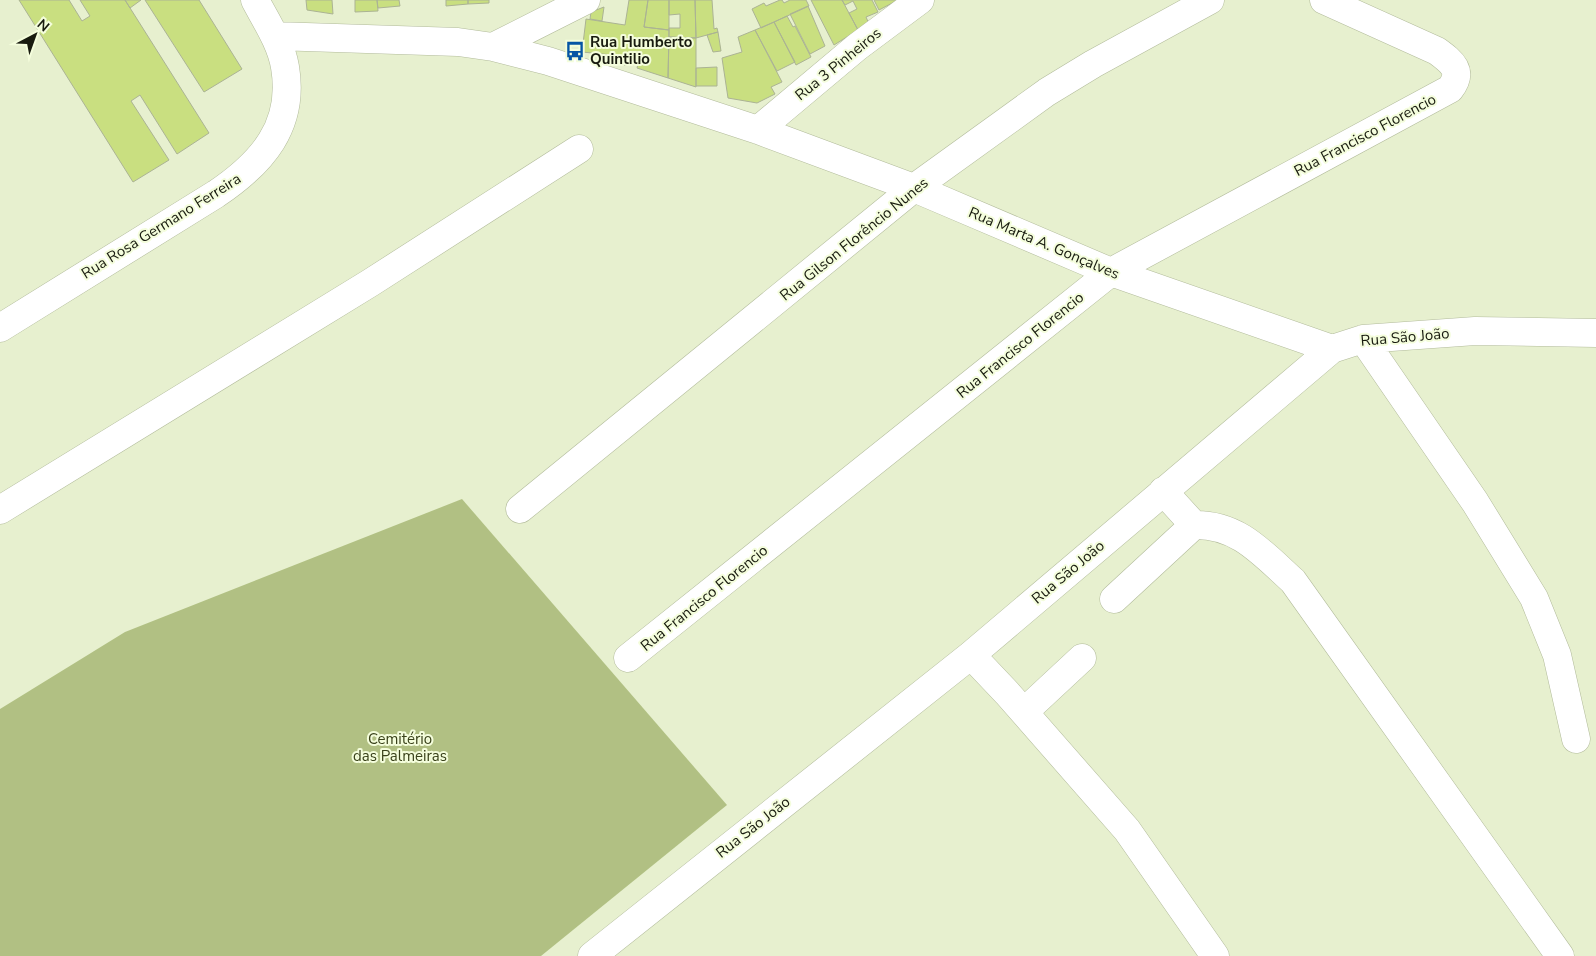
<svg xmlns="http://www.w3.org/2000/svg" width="1596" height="956" font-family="'Nunito Sans',sans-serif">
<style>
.green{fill:#b1c083}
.building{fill:#c9df80;stroke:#abb394}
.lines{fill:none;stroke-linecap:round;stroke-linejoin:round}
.minor-casing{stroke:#b2bb9b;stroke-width:29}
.minor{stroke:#fff;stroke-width:28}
.labels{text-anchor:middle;stroke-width:4;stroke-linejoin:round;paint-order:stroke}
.poi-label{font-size:15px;font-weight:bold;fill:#181b0f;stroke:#f4fddc;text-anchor:start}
.street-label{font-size:15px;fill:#181b0f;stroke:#f4fddc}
.park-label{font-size:15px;fill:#39411a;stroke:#f4fddc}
</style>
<rect width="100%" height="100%" fill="#e7f0cf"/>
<path class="green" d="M462,499L727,805L541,956H0V709L125,632Z"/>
<path class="building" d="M19,0H69L82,21L90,16L80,0H125L209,133L177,154L140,95L131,101L169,160L133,182Z
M125,0H141L130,8Z
M145,0H199L242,69L204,92Z
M306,0H332L333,14L307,10Z
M355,0H377L378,11L355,12Z
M377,0H399L400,6L378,8Z
M446,0H468V4L446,6Z
M468,0H489V3L468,4Z
M629,0H648L644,27L669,30L668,78L637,68L638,64L624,65L625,60L611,61L613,55L582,52L586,19L625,25Z
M648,0H669V30L644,27Z
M669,0H695L696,38L669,37V28H680V14L669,15Z
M695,0H712L714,29L717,28L718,32L696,38Z
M780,0H782L784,3L790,0H806L809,6L761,28L752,9L764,3L766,6Z
M811,0H842L858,30L834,45Z
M842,0H872L878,12L866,17L869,24L858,30L849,13L857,9L853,1L845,5Z
M874,0H898L879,10Z
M808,6L825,46L810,54L790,14Z
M604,7L602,21L590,19L591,12Z
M787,16L793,27L795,26L811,57L796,65L774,22Z
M774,22L795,62L777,71L755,30Z
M755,30L782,82L771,87L775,94L757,103L728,98L722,58L742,52L738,37Z
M718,32L721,51L713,52L707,35Z
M669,37L696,38V87L668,78Z
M717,67V86H696V68Z"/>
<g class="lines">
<defs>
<path id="minor" d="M275,36L458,42L493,47L548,61L758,130L914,188L1111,272L1332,349
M493,47L586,0
M758,130L857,47L920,0
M0,328L216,194C262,163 295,126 285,67C281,43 266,21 255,0
M1363,339L1475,502L1534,598L1557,655L1576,739
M1163,491L1194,525
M520,509L914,188L1047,92L1093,64L1210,0
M0,510L370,283L579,149
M1114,599L1194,525C1238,524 1262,553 1293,581L1560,956
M971,655L1007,693L1127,830L1215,956
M628,658L1111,272L1450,89C1464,71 1452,62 1437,51L1324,0
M1024,712L1082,658
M592,956L971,655L1332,349L1363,339L1475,331L1596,333"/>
</defs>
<use href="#minor" class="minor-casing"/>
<use href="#minor" class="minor"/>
</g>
<defs>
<symbol id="bus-bare" viewBox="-9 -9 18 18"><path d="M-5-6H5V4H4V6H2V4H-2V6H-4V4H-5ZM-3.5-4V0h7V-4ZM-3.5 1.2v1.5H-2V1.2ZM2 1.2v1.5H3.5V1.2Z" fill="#0555a4" stroke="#f4fddc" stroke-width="2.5" paint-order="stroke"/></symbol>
</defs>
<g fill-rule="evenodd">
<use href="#bus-bare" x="561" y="37" width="28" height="28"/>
</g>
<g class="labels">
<g class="poi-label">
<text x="590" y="47">Rua Humberto<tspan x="590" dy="17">Quintilio</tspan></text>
</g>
<g class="street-label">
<text transform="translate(838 64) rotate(-39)" y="5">Rua 3 Pinheiros</text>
<text transform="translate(1365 135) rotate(-28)" y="5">Rua Francisco Florencio</text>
<text transform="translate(161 226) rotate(-32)" y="5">Rua Rosa Germano Ferreira</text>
<text transform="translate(854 239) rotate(-39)" y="5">Rua Gilson Florêncio Nunes</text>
<text transform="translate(1044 243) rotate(23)" y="5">Rua Marta A. Gonçalves</text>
<text transform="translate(1405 337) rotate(-5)" y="5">Rua São João</text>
<text transform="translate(1020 345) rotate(-39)" y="5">Rua Francisco Florencio</text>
<text transform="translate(1068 572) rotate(-40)" y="5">Rua São João</text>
<text transform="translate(704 598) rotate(-39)" y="5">Rua Francisco Florencio</text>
<text transform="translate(753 827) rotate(-38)" y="5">Rua São João</text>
</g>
<g class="park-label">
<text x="400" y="744">Cemitério<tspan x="400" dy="17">das Palmeiras</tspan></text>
</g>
</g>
<g transform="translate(35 35) rotate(41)" stroke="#f4fddc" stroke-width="4" paint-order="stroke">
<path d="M0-4L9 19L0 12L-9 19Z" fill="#181b0f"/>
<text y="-8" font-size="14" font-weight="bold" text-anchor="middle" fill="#181b0f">N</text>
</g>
</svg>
